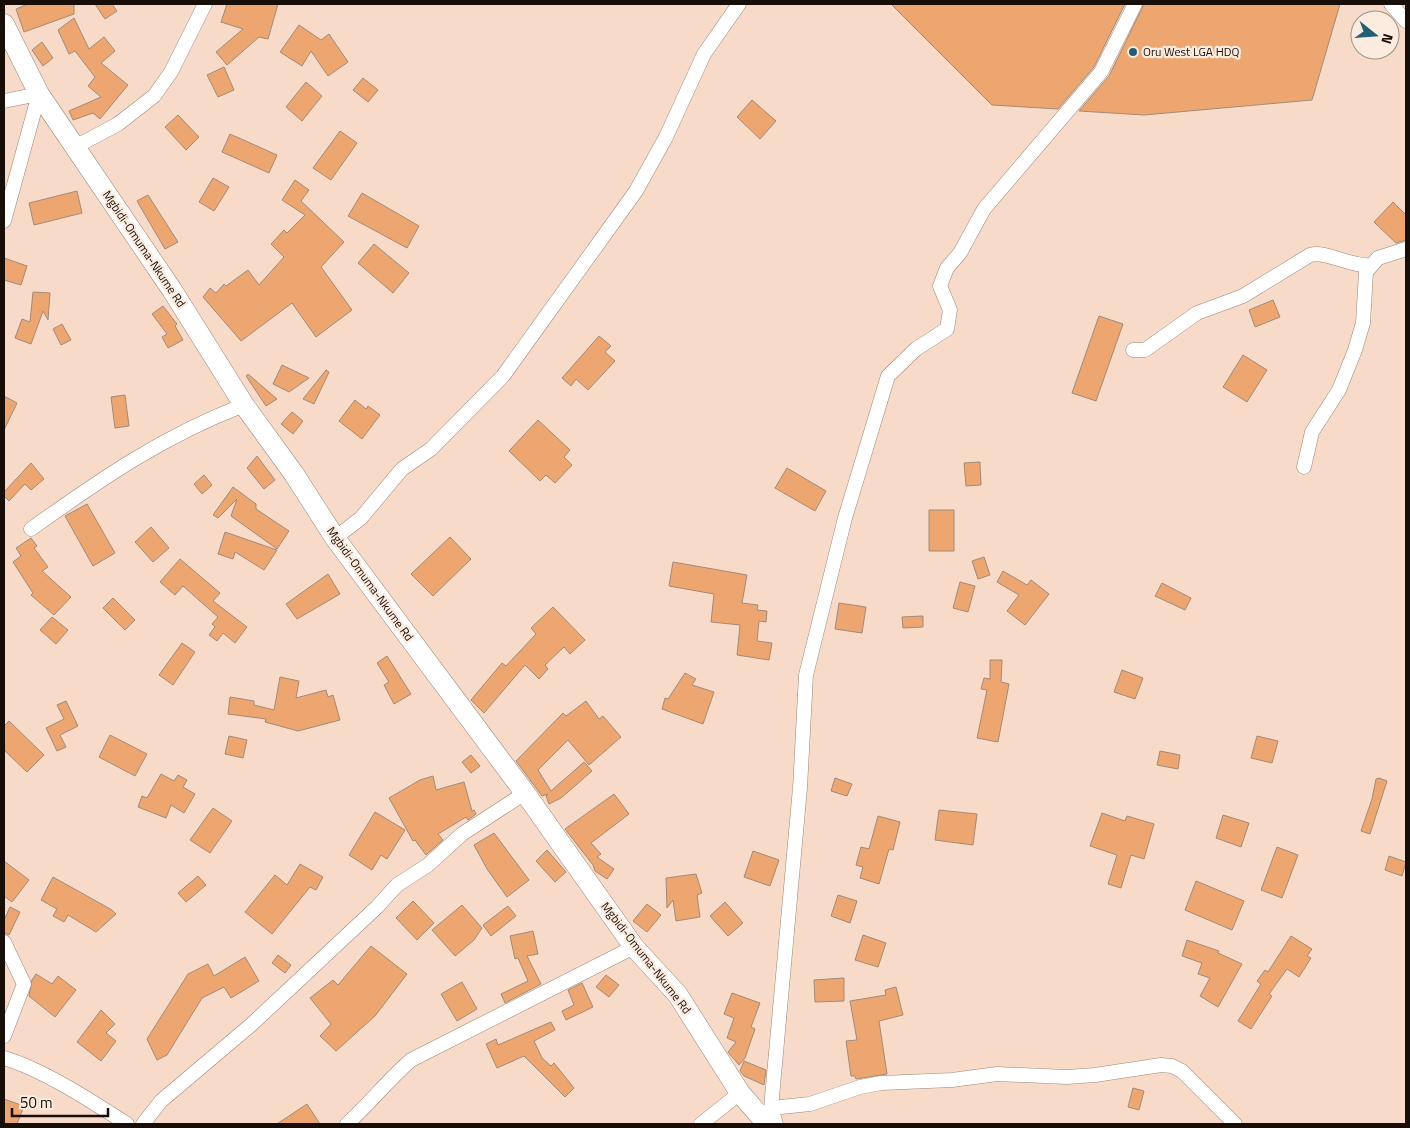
<svg xmlns="http://www.w3.org/2000/svg" width="1410" height="1128" font-family="'Titillium Web',sans-serif">
<style>
.building{fill:#eda670;stroke:#a38a78}
.lines{fill:none;stroke-linecap:round;stroke-linejoin:round}
.street-casing{stroke:#9f8674;stroke-width:15}
.secondary-casing{stroke:#9f8674;stroke-width:21}
.street{stroke:#fff;stroke-width:14}
.secondary{stroke:#fff;stroke-width:20}
.poi-dot{fill:#245d76;stroke:#fcebdf;stroke-width:2}
.labels{text-anchor:middle;stroke-width:4.5;stroke-linejoin:round;paint-order:stroke}
.poi-label{font-size:12px;fill:#170e08;stroke:#fcebdf;text-anchor:start}
.street-label{font-size:12px;fill:#170e08;stroke:#fcebdf}
</style>
<rect width="100%" height="100%" fill="#f7dbc8"/>
<path class="building" d="M28,4H74V14L24,32L16,9Z
M95,4H112L117,11L105,19Z
M227,4H278L268,39L259,37L227,65L216,52L243,29L221,22Z
M891,4H1125L1094,67L1058,109L992,105Z
M1144,4H1340L1312,100L1144,115L1079,111L1109,76Z
M74,18L89,49L104,37L115,51L101,63L128,85L100,119L93,113L73,120L69,111L101,97L88,86L95,77L75,51L69,54L58,30Z
M299,25L321,40L329,34L348,62L328,76L311,51L302,66L280,52Z
M42,42L53,58L43,66L32,50Z
M224,67L234,90L218,97L207,75Z
M363,78L378,90L368,102L353,90Z
M306,82L322,96L302,121L286,107Z
M752,100L776,121L760,139L737,117Z
M178,115L199,137L186,150L165,127Z
M340,131L357,143L331,180L313,168Z
M230,134L277,155L269,173L222,152Z
M213,178L229,187L214,211L199,202Z
M295,180L309,190L301,201L344,242L321,267L352,310L316,337L292,303L241,341L203,297L210,288L216,293L224,284L226,286L248,270L259,285L284,257L271,244L284,230L287,233L305,215L282,200Z
M77,191L82,213L34,225L29,203Z
M362,193L419,226L407,248L348,216Z
M148,195L178,242L165,249L137,201Z
M1393,202L1406,215V240L1396,243L1374,222Z
M374,244L409,273L393,293L358,263Z
M4,258L27,266L21,285L4,280Z
M33,292L50,293L48,320L43,311L31,344L15,338L22,319L30,322Z
M1273,300L1280,317L1255,327L1249,310Z
M163,306L177,324L175,326L183,340L168,348L162,337L167,334L152,314Z
M1099,316L1123,324L1096,401L1072,393Z
M62,324L71,340L61,345L53,329Z
M599,336L611,346L605,352L615,361L588,390L576,379L571,386L562,378Z
M1243,355L1267,370L1247,402L1223,387Z
M282,365L309,378L289,392L273,384Z
M326,370L329,372L314,404L303,399Z
M248,374L277,399L266,406L246,376Z
M125,395L129,426L115,428L111,397Z
M4,396L17,403L4,430Z
M355,400L366,409L368,406L380,415L362,439L339,421Z
M292,412L303,421L293,434L281,424Z
M538,420L570,450L564,457L572,465L555,483L546,475L540,481L509,451Z
M257,456L275,480L264,489L247,468Z
M980,462L981,485L966,486L964,463Z
M31,463L44,479L31,490L25,484L9,501L4,496V492Z
M787,468L826,491L815,511L775,488Z
M204,475L212,485L202,494L194,484Z
M233,487L256,504V509L289,531L277,549L231,516L237,499L218,518L213,515Z
M87,504L115,553L93,566L65,516Z
M929,510H954V551H929Z
M151,527L169,548L153,562L135,542Z
M225,532L277,550L264,570L235,552L233,559L218,554Z
M450,537L471,559L433,596L411,574Z
M31,538L37,546L34,548L48,567L42,571L71,597L54,615L31,595L33,593L13,562L21,556L16,548Z
M984,557L990,575L978,579L972,561Z
M180,559L220,593L213,601L247,627L235,643L223,633L217,641L209,635L215,627L212,624L218,617L183,586L175,595L160,582Z
M673,562L747,575L742,603L758,605L757,610L767,611L766,622L759,621L757,641L772,643L769,660L737,655L740,625L711,622L714,594L669,586Z
M1003,571L1027,585L1031,580L1049,594L1025,625L1007,611L1019,595L997,582Z
M328,574L340,594L297,619L286,604Z
M960,582L975,586L968,612L953,608Z
M1162,583L1191,598L1185,610L1155,596Z
M113,598L135,620L125,630L103,608Z
M839,603L866,607L862,633L835,629Z
M553,607L585,640L570,654L564,647L545,665L548,669L539,679L525,665L484,713L471,700L502,663L506,666L536,634L531,628Z
M923,616V627L903,628L902,617Z
M52,617L68,630L56,644L40,630Z
M182,643L195,652L173,685L159,675Z
M387,656L411,694L394,704L384,685L389,682L377,663Z
M990,660H1002L1001,682L1009,684L998,742L977,738L987,690L981,689L984,678L990,679Z
M1122,670L1143,678L1135,699L1114,692Z
M685,673L696,679L692,685L714,692L703,724L662,709L665,698L668,699Z
M280,677L299,681L296,698L326,690L328,697L333,695L340,720L298,731L265,722L266,719L228,714L230,697L254,701V705L274,710Z
M66,701L78,726L60,735L66,747L57,751L46,728L64,719L57,705Z
M586,701L599,719L603,716L621,737L589,765L568,740L538,770L551,791L584,762L592,771L561,798L549,804L546,796L548,794L542,796L516,761L563,713L566,716Z
M9,721L44,755L27,772L4,750V726Z
M110,735L147,754L135,776L99,757Z
M229,736L247,740L243,758L225,754Z
M1257,736L1278,741L1272,763L1251,758Z
M1160,751L1180,755L1178,769L1157,765Z
M471,755L480,766L471,773L462,762Z
M161,774L174,781L178,775L187,780L183,787L195,794L184,813L171,805L166,818L138,807L142,796L147,798Z
M433,776L436,790L464,782L472,811L474,810L476,814L468,820L466,817L438,834L443,840L426,855L415,840L413,841L389,798L420,780Z
M835,778L852,784L847,796L831,791Z
M1379,778L1387,781L1370,834L1361,831L1372,799L1376,779Z
M614,794L629,814L591,843L601,854L597,857L614,869L607,879L595,871L593,865L565,829Z
M213,808L232,821L210,853L190,840Z
M939,810L977,814L973,845L935,840Z
M375,812L405,830L387,859L381,855L372,870L349,855Z
M1102,813L1125,821L1127,816L1154,824L1144,859L1131,855L1121,888L1108,884L1117,855L1090,846Z
M1223,815L1249,823L1241,847L1216,838Z
M878,816L900,822L893,850L889,849L879,884L860,878L863,867L856,865L861,847L869,849Z
M494,833L529,880L507,897L487,869L474,845Z
M1277,847L1298,855L1282,898L1261,890Z
M547,850L566,872L555,882L536,861Z
M753,851L779,860L770,886L744,877Z
M1389,856L1406,862L1402,876L1385,870Z
M4,861L29,880L12,902L4,896Z
M300,864L323,877L316,890L310,887L272,934L245,912L275,875L287,885Z
M696,874L702,893L697,895L700,917L676,921L673,900L667,908L666,878Z
M198,876L206,885L186,902L178,893Z
M53,877L112,910L116,914L96,932L68,915L64,922L53,916L57,909L41,900Z
M1196,881L1244,901L1232,930L1185,910Z
M838,895L857,901L850,923L831,916Z
M413,901L434,923L417,940L396,918Z
M725,902L743,923L728,936L710,916Z
M647,904L661,915L647,932L633,921Z
M462,905L482,928L474,940L455,956L432,930Z
M508,906L516,916L491,936L483,925Z
M10,907L20,912L9,935L4,933V920Z
M533,931L538,954L527,956L541,984L505,1003L501,994L528,981L518,958L515,959L510,936Z
M863,935L886,943L878,967L855,960Z
M1291,936L1312,949L1307,956L1311,958L1299,977L1287,969L1269,994L1272,996L1251,1029L1238,1021L1261,984L1257,981L1265,970L1268,972Z
M1187,940L1219,951L1218,953L1242,964L1218,1007L1200,996L1210,978L1198,974L1202,963L1182,956Z
M371,946L407,974L375,1016L336,1051L320,1036L331,1024L310,998L333,980L338,985Z
M278,955L291,965L285,973L272,963Z
M245,957L259,981L231,998L224,987L202,998L167,1055L157,1060L147,1039L188,974L208,964L214,976Z
M36,974L52,984L58,976L76,990L55,1017L29,996L32,980Z
M606,975L619,985L609,997L596,987Z
M844,978V1001L815,1002L814,980Z
M462,982L477,1009L457,1021L441,994Z
M582,983L593,1007L566,1020L562,1011L574,1005L568,990Z
M896,987L903,1015L879,1021L887,1074L856,1079L855,1076H851L846,1041L857,1040L850,1001L886,995L885,990Z
M732,993L760,1003L751,1027L755,1029L745,1058L739,1065L728,1052L736,1042L727,1038L734,1018L724,1014Z
M101,1010L115,1024L106,1033L116,1041L101,1061L77,1042Z
M551,1022L555,1030L534,1041L542,1058L551,1066L554,1063L574,1088L565,1097L524,1056L497,1068L486,1044L496,1039L498,1045Z
M744,1061L766,1070L764,1085L744,1076L740,1071Z
M1133,1088L1144,1091L1139,1110L1128,1107Z
M4,1099L24,1106L17,1124H4Z
M307,1104L320,1124H277Z"/>
<g class="lines">
<defs>
<path id="street" d="M1391,4L1406,21
M4,101L39,94L4,221
M75,147L118,124L154,96L171,72L205,4
M1133,350H1145L1197,313L1243,296L1310,255C1326,250 1350,267 1370,265
M1304,467L1312,432L1339,390L1355,350L1363,323L1366,272L1378,258L1406,249
M31,529C101,479 163,436 244,405
M335,538L361,518L402,469L431,449L503,376L636,191L666,137L704,54L739,4
M4,942L24,984L4,1036
M4,1058C44,1070 91,1101 127,1124
M771,1108L810,1104L860,1087L881,1083L952,1080L997,1074L1067,1077L1095,1075L1161,1065L1172,1066L1182,1071L1235,1124
M143,1124L161,1101L252,1024L377,907L397,885L428,865L462,834L525,793
M347,1124C369,1104 388,1080 411,1060L634,947
M701,1124L740,1093
M776,1124L771,1108L800,788L806,675L845,518L888,376L916,349L947,329L950,310L940,286L947,268L960,253L984,209L1101,72L1135,4"/>
<path id="secondary" d="M4,24L39,94L172,290L244,405L294,474L335,538L525,793L634,947L678,995L740,1093L767,1124"/>
</defs>
<use href="#street" class="street-casing"/>
<use href="#secondary" class="secondary-casing"/>
<use href="#street" class="street"/>
<use href="#secondary" class="secondary"/>
</g>
<circle class="poi-dot" cx="1133" cy="52" r="5"/>
<g class="labels">
<g class="poi-label">
<text x="1143" y="56">Oru West LGA HDQ</text>
</g>
<g class="street-label">
<text transform="translate(144 249) rotate(56)" y="4">Mgbidi-Omuma-Nkume Rd</text>
<text transform="translate(370 584) rotate(54)" y="4">Mgbidi-Omuma-Nkume Rd</text>
<text transform="translate(646 958) rotate(52)" y="4">Mgbidi-Omuma-Nkume Rd</text>
</g>
</g>
<rect width="1410" height="1128" fill="none" stroke="#170e08" stroke-width="10"/>
<g transform="translate(1375 35) rotate(107)"><circle r="24" fill="#fcebdf" stroke="#a09389"/>
<path d="M0-4L9 19L0 12L-9 19Z" fill="#245d76"/>
<text y="-8" font-size="14" font-weight="bold" text-anchor="middle" fill="#170e08">N</text>
</g>
<path d="M12 1108v8h96v-8" fill="none" stroke="#170e08" stroke-width="2.5"/>
<text x="20" y="1108" font-size="15" fill="#170e08" stroke="#fcebdf" stroke-width="4" paint-order="stroke">50 m</text>
</svg>
